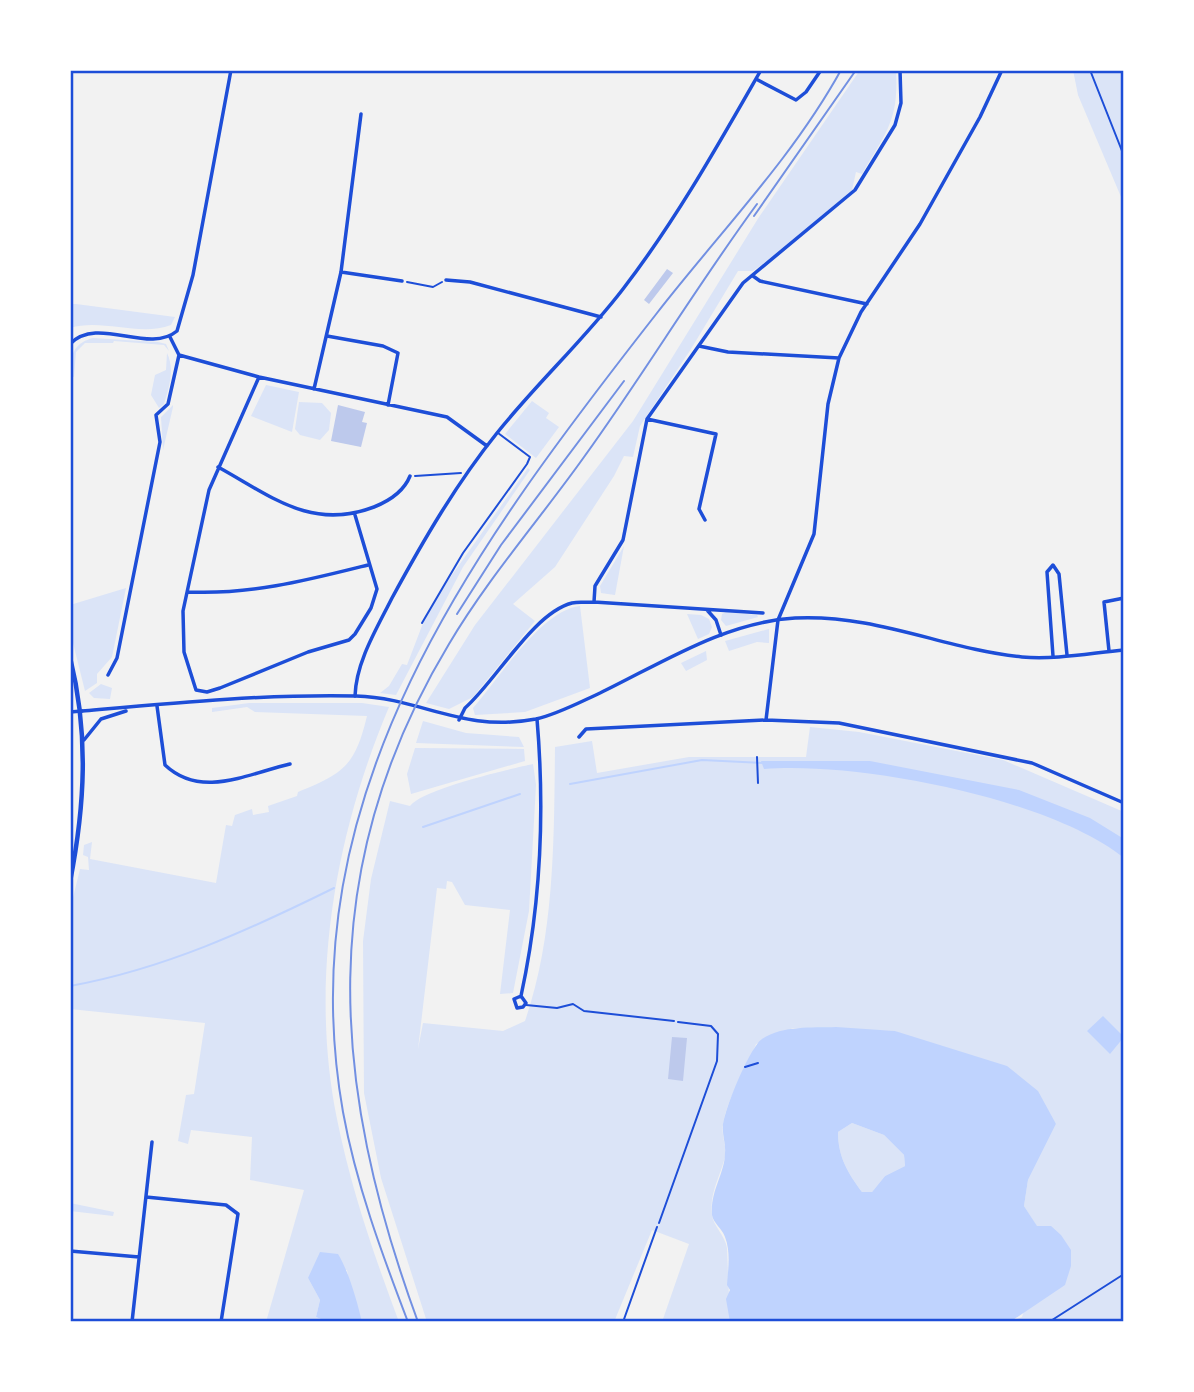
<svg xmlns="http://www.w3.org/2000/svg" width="1194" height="1392" font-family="Rubik,sans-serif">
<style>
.green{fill:#dbe4f7}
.water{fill:#bfd3fe;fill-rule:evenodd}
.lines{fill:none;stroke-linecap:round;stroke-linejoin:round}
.stream{stroke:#bfd3fe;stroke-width:2}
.building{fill:#bdc9ec}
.path{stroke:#1d4ed8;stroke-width:2}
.service{stroke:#1d4ed8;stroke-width:2}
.minor{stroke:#1d4ed8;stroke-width:3.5}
.tertiary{stroke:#1d4ed8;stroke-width:3.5}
.secondary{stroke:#1d4ed8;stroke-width:4.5}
.rail{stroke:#7290e2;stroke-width:2}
.neatline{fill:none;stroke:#1d4ed8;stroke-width:2.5}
</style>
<rect width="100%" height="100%" fill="#f2f2f2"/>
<path class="green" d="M860,70H896C899,121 886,132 862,174L856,172L852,190L778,253L753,271H738L691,349L640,426L633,457L624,456L614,476L555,567L513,604L535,621L473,697L449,709L426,703L475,625L633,421L759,217Z
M1073,70H1120L1124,80V204L1078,95Z
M70,304H76L175,317L171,325C139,337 102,318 70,328Z
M93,338L158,342L166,344L169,351L164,345L114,341L113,343H85L76,352L74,377L71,376C69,357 73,343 93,338Z
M167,353C175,369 169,388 164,404L159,408L151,395L155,375L166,370Z
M266,385L299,392L292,432L251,416Z
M532,401L549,413L546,418L559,427L536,458L505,434Z
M299,402L322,403L331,413L329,430L320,440L300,435L295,429Z
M173,405V407L163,450L161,417Z
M528,468L530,470L463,567L396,695L380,693L389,686L402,664L407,665L425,618L447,582Z
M624,546L615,595L601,593L600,586Z
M126,588L112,657L97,674V683L85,691L70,631V605Z
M580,606L590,688L525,712L475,715L473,708C499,679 541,610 580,606Z
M726,612L757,615L758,617L726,626L721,620L722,614Z
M687,614L701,615L709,619L712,627L709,634L698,639Z
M769,629V643L757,642L729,651L725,641Z
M706,651L707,660L686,671L681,663Z
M101,684L112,688L110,699L94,698L89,693Z
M249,703H362L389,707C335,835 309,981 337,1119C351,1189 374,1255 399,1322H362L350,1287L347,1270L308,1278L320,1300L316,1317L328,1322H266L304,1190L250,1180L252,1137L191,1130L188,1144L178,1141L186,1095L194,1094L205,1023L70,1009V910L80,869L89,870L88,857L83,855L84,845L92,842L90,859L216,883L226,825L232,826L235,815L252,809L253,815L269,812L268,806L297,796L298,792C344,773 355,766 367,716L255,712L247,707L212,712V708Z
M423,721L466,733L519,737L524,747L416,743Z
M810,727L859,732L1003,760L1124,812V1322H1010L1022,1317L1051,1227H1037L1024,1206L1028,1180L1056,1124L895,1031L793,1028L756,1044C746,1071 727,1097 723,1125C721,1135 727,1147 725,1157C720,1177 709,1194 712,1215C713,1226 725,1235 727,1248L730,1322H662L689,1244L652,1230L614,1322H427L381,1178L364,1093L363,941L371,879L390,801L410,806C423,789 510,769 533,764L536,785L529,911L513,993L500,994L510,910L465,905L452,882L447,881L446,889L437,888L418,1049L423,1023L503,1031L525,1021C555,935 554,837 555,747L592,741L597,773L689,757H806Z
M415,748L524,749L525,761L411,794L407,774Z
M852,1123L884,1135L904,1155L905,1166L885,1176L872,1192H862C848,1173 838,1157 838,1132Z
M70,1203L114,1212L113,1216L70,1211Z"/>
<path class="water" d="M761,761H870L1019,790L1090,818L1124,839V858C1050,798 856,761 764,769Z
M1103,1016L1124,1037L1110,1054L1087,1031Z
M836,1027L895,1031L1007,1066L1038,1091L1056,1124L1028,1180L1024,1206L1037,1226H1051L1061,1235L1071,1250V1266L1065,1285L1010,1322H730L726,1299L730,1290L727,1285C728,1270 731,1252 725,1237C722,1228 713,1223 712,1215C710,1191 725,1173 725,1153C726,1144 722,1135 723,1126C724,1110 750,1047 762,1039C784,1025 811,1028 836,1027ZM852,1123L884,1135L904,1155L905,1166L885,1176L872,1192H862C848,1173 838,1157 838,1132Z
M320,1252L338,1254C349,1272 357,1301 362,1322H328L316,1317L320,1300L308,1278Z"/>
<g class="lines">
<path class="stream" d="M570,784L702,760L763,763
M423,827L520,794
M70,986C164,969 249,930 334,888"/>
</g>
<path class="building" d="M667,269L673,273L649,304L644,300Z
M338,405L365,412L362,422L367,423L361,447L331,441Z
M672,1037L687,1038L683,1081L668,1079Z"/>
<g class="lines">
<path class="path" d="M1090,70L1124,156
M407,282L433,287L442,282
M415,476L461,473
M757,757L758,783
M745,1067L758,1063
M659,1223L717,1061L718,1034L711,1026L678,1022
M1049,1322L1124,1274"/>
<path class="service" d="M422,623L463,553L527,464L530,457L498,433
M526,1005L557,1008L573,1004L584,1011L674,1021
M623,1322L657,1227"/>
<path class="minor" d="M756,79L796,100L806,92L821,70
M341,272L402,281
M753,276L760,281L867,304
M446,280L470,282L601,317
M327,336L383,346L398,353L388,405
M699,346L728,352L839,358
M179,355L259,377L447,417L487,446
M259,377L209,490L183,611L184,652L196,690L207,692L220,688L308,652L349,640L355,634L371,608L377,589L355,515
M314,389L341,272L361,114
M647,419L716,434L699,509L705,520
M218,467C271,496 311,531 374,507C389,501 404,491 410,476
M188,592C251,595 308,580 368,565
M594,602L595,586L623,540L647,419L743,283L855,190L895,125L901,103L900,70
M707,610L716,620L721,635
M1109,651L1104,602L1124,598
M1053,656L1047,572L1053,565L1059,574L1067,655
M108,675L117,658L160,442L156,415L168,404L179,355L170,337
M355,696C356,662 377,628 392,598C423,541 456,484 497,433C537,383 584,340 623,289C676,220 718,145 761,70
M157,706L165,765C201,799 247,774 290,764
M70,712L82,711
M459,720L465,708C496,681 533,613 572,603C579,602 587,602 594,602L763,613
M766,720L778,620L814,534L828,404L839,358L861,312L920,224L980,117L1002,70
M579,737L586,729L766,720L839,723L1032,763L1124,803
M521,996L514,999L517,1008L523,1007L526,1003L521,996C541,904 545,813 537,719
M146,1197L226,1205L238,1214L221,1322
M70,1251L139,1257
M132,1322L152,1142"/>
<path class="tertiary" d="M70,344C98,315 148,355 177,331L193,275L231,70
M82,711C172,703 265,694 356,696C422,698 462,733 536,719C558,714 580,702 600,693C662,663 725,622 795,618C877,614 944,649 1022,657C1055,660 1091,653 1124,650
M84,740L101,719L126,711"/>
<path class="secondary" d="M70,657C89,734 85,805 70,882"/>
<path class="rail" d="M754,216L856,70
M457,614L501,545L624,381
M408,1322C382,1254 356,1184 343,1112C287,795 474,547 657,313C719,233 792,159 841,70
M418,1322C331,1085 314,868 449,644C488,578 540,519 584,457C644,374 696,287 757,204"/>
</g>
<rect width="1194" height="1392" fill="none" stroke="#ffffff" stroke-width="144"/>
<rect x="72" y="72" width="1050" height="1248" class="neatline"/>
</svg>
